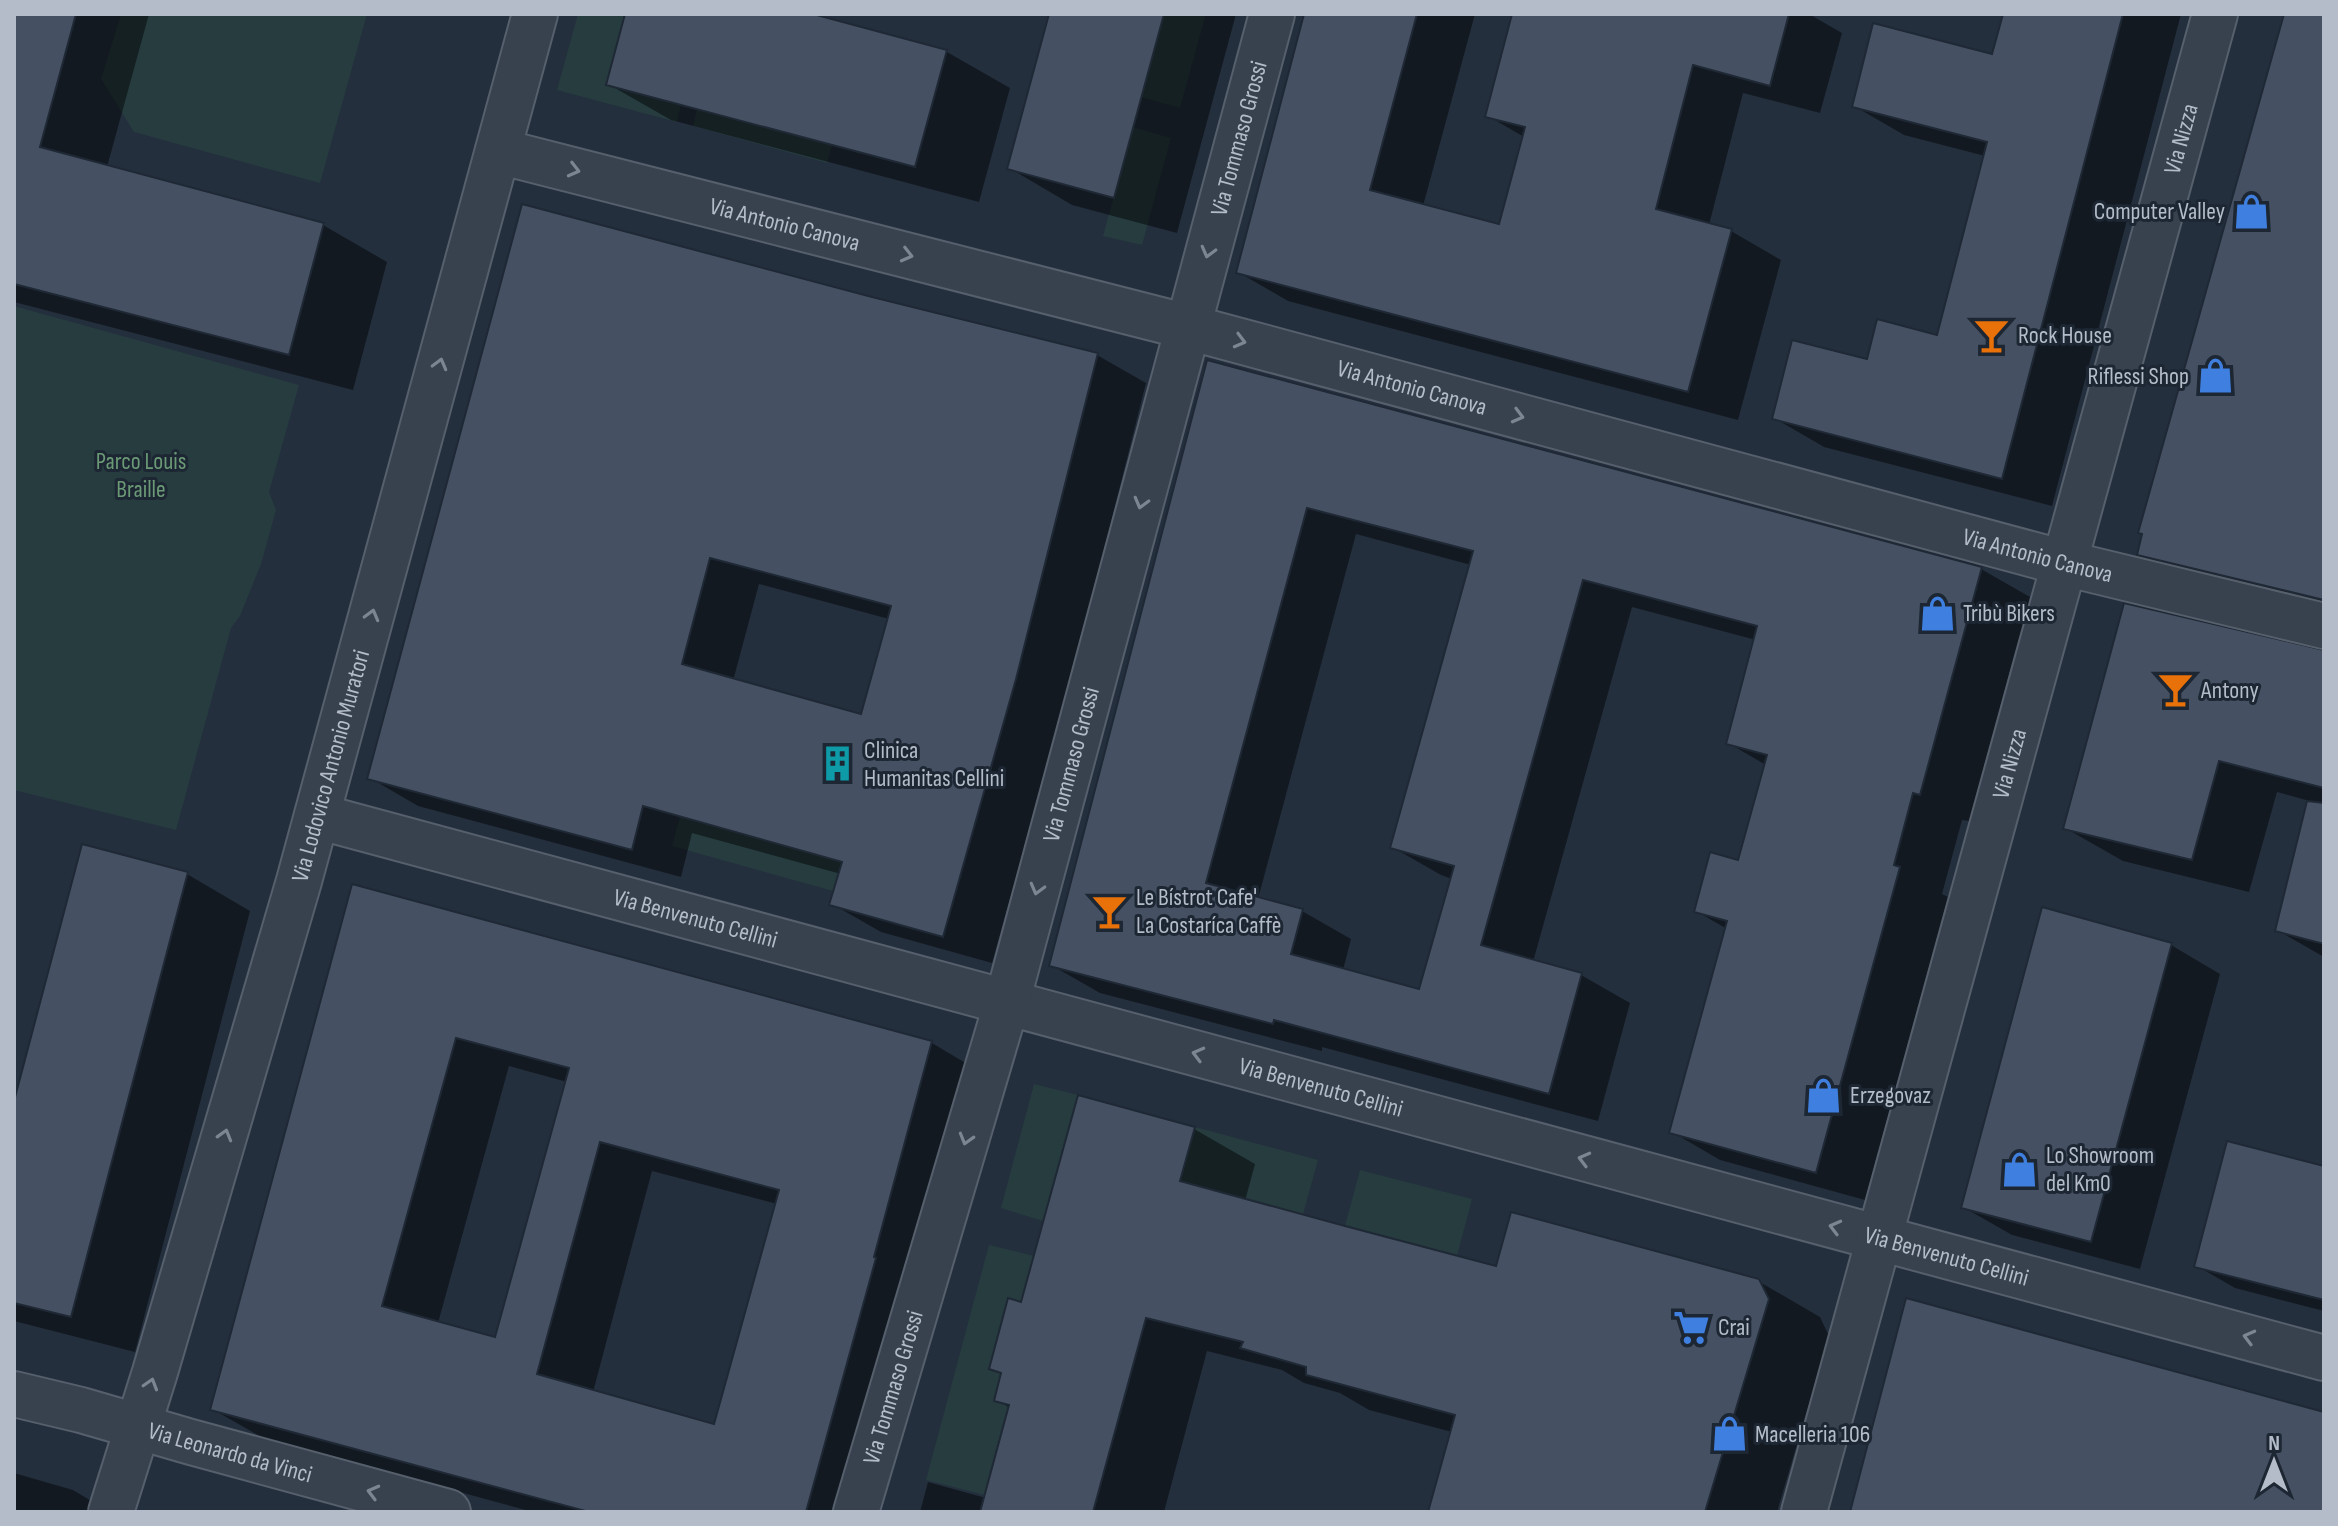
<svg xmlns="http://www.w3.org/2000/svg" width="2338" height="1526" font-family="'Sofia Sans Condensed',sans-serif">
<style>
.green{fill:#263c3f}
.shadow{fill:#0007;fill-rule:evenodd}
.building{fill:#455162;stroke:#1f2835;stroke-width:2;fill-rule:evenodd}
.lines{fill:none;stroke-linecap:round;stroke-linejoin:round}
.minor-casing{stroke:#565f6c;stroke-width:48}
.minor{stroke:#38414e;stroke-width:44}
.oneway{stroke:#7c8592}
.labels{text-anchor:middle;stroke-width:6;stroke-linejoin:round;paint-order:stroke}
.street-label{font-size:24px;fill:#b4bcc9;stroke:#1d2633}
.poi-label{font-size:24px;fill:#b4bcc9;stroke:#1d2633;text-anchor:start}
.park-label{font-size:24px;fill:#6b9a76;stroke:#1d2633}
</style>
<rect width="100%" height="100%" fill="#242f3e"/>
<path class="green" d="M121,14H367L320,183L134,132L101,79Z
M578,14H625L606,85L681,105L677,122L557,90Z
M1164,14H1206L1180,108L1141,97Z
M697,109L832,145L827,163L693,126Z
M1133,127L1171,138L1142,245L1103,236Z
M14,306L299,385L269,492L276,510L261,564L240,616L231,628L176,830L14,790Z
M680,816L842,862L833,891L672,846Z
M1034,1084L1078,1095L1043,1221L1001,1208Z
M1195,1127L1318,1160L1303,1214L1180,1181Z
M1360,1170L1472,1199L1457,1256L1345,1226Z
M989,1245L1034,1256L1021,1302L989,1369L1001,1373L994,1401L1009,1405L985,1495L926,1480Z"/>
<path class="shadow" d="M14,14H149L107,167L323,225L387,262L353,390L14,302Z
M627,14H822L821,18L947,52L1010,88L979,202L671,120L608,84Z
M1051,14H1236L1177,233L1072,205L1009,168Z
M1307,14H1475L1423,206L1500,227L1524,137L1488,116L1514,14H1809L1842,33L1820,113L1743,93L1709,225L1731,231L1781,260L1738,420L1288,301L1238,272Z
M2005,14H2181L2052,506L1824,447L1774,418L1868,361L1938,337L1985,156L1904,135L1854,106L1994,56Z
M2286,14H2324V618L2197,587L2139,554Z
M871,299L1097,355L1146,383L1072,677L992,963L881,932L832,904L841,874L692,833L681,877L418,806L370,778ZM759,584L889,619L862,716L733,681Z
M1208,362L1981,569L2030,597L1969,821L1962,820L1942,894L1948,897L1865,1200L1720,1160L1672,1132L1727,929L1696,911L1740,862L1766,765L1728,743L1756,640L1632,607L1533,962L1581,975L1630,1003L1598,1121L1322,1047V1051L1100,993L1051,965ZM1356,534L1471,565L1392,847L1441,875L1452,879L1420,991L1343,970L1351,939L1302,911L1258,899Z
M2324,652V805L2277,792L2249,892L2123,861L2065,828Z
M187,874L250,911L135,1352L14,1321V1109Z
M2324,881V957L2277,930Z
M354,886L932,1043L984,1074L867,1512H533L265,1439L212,1409ZM509,1066L567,1082L497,1339L438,1323ZM652,1171L777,1204L715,1426L593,1392Z
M2171,945L2220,974L2140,1269L2012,1235L1963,1207Z
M1194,1129L1255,1164L1245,1201L1497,1269L1758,1281L1820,1317L1829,1336L1777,1512H1430L1452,1432L1369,1410L1340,1393L1304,1383L1282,1370L1207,1351L1164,1512H920L928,1482L986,1498L1010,1408L996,1400L1003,1375L991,1368L1022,1305Z
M2324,1168V1311L2235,1288L2197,1266Z
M14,1473L73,1490L110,1512H14Z"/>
<path class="building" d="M14,14H76L40,147L324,223L289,355L14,284Z
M625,14H813L947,50L915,167L606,85Z
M1049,14H1164L1114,198L1007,169Z
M1304,14H1417L1370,190L1499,224L1525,127L1485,117L1512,14H1789L1770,86L1693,65L1656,209L1732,229L1688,392L1236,273Z
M2003,14H2123L2002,479L1772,419L1792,340L1867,359L1877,319L1937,335L1987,142L1852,107L1873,23L1992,54Z
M2284,14H2324V600L2137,555L2142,534L2138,533Z
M522,204L872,297L1098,353L1016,679L943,937L829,905L842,862L643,806L632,850L367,779ZM710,558L891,606L861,714L682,664Z
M1207,360L1982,567L1920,795L1913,793L1894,865L1900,867L1816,1173L1669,1133L1727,921L1694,912L1710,852L1738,860L1767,755L1726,744L1757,626L1583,580L1481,945L1582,973L1549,1094L1274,1020L1273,1024L1049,966ZM1307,508L1473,551L1390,848L1454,866L1419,989L1291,954L1303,909L1206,883Z
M2124,603L2324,650V788L2219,761L2192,860L2063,829Z
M2307,801L2324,803V944L2275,931Z
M82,844L188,872L71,1317L14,1303V1101Z
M352,884L932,1041L874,1257L876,1258L806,1512H589L210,1410ZM456,1038L569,1068L495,1337L382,1306ZM600,1142L779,1190L714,1424L537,1374Z
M2042,907L2172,943L2091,1242L1961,1208Z
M1078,1095L1195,1127L1180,1181L1345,1226L1496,1266L1511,1212L1759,1279L1769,1299L1705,1512H1428L1455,1415L1306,1375V1367L1240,1348L1243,1342L1146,1318L1093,1512H980L1009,1405L994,1401L1001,1373L989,1369L1008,1298L1021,1302Z
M2227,1141L2324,1166V1300L2194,1267Z
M1906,1298L2324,1412V1512H1850Z"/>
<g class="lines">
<defs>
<g id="minor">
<path id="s1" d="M498,151L1188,327L2064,563L2324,626"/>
<path id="s2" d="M317,816L2324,1358"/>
<path id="s3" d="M14,1394L81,1410L191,1442L448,1512"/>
<path id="s4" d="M111,1512L155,1372L299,881L535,14"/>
<path id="s5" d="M856,1512L1007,1002L1272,14"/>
<path id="s6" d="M1804,1512L2215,14"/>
</g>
</defs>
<use href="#minor" class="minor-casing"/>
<use href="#minor" class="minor"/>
</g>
<defs><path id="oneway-chevron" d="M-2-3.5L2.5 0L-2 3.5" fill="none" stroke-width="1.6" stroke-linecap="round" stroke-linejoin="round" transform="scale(2)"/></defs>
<g class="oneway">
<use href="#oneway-chevron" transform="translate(574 170) rotate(14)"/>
<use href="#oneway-chevron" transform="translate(1208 252) rotate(105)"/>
<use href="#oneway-chevron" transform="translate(907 255) rotate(14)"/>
<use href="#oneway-chevron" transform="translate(1240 341) rotate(15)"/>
<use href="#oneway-chevron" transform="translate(440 364) rotate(-75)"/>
<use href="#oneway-chevron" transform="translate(1518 416) rotate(15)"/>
<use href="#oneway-chevron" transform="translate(1141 503) rotate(105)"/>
<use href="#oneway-chevron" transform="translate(372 615) rotate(-75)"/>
<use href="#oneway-chevron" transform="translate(1037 889) rotate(105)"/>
<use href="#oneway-chevron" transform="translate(1198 1054) rotate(-165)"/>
<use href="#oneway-chevron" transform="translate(225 1135) rotate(-74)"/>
<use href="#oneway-chevron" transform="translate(966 1139) rotate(106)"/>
<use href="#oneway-chevron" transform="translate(1584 1159) rotate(-165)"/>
<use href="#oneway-chevron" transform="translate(1835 1227) rotate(-165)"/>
<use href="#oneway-chevron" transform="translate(2249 1337) rotate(-165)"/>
<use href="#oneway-chevron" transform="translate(151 1384) rotate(-73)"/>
<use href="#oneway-chevron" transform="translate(373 1492) rotate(-165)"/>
</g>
<defs>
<symbol id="shop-bare" viewBox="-9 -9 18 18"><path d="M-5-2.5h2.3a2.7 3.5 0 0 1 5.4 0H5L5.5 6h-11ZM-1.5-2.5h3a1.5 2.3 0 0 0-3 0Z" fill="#3f7fe0" stroke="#1d2633" stroke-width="2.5" paint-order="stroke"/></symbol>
<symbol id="bar-bare" viewBox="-9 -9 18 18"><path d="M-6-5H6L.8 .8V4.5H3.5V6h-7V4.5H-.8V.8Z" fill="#e8710a" stroke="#1d2633" stroke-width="2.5" paint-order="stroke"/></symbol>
<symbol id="building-bare" viewBox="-9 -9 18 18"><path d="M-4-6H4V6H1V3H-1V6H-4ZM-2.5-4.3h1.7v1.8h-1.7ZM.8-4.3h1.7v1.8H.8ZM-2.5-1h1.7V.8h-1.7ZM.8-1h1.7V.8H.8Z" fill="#0f9aa8" stroke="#1d2633" stroke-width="2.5" paint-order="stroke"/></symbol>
<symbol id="supermarket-bare" viewBox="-9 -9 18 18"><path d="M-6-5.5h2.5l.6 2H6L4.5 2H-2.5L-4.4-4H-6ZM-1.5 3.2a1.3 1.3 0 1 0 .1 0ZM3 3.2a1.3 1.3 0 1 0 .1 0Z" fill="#3f7fe0" stroke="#1d2633" stroke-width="2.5" paint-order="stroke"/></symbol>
</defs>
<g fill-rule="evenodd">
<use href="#shop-bare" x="2226" y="186" width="51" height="51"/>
<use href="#bar-bare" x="1966" y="310" width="51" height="51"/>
<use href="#shop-bare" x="2190" y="350" width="51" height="51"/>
<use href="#shop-bare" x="1912" y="588" width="51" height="51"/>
<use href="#bar-bare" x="2150" y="664" width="51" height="51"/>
<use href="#building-bare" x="812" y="738" width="51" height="51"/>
<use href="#bar-bare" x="1084" y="886" width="51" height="51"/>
<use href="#shop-bare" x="1798" y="1070" width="51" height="51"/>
<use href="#shop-bare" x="1994" y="1144" width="51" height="51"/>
<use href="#supermarket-bare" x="1666" y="1302" width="51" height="51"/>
<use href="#shop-bare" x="1704" y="1408" width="51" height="51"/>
</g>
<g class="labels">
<g class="street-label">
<text dy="8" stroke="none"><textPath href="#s6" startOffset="1424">Via Nizza</textPath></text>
<text dy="8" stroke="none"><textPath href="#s5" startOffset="1426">Via Tommaso Grossi</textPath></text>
<text dy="8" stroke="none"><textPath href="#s1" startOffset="296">Via Antonio Canova</textPath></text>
<text dy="8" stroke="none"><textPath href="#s1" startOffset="944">Via Antonio Canova</textPath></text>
<text dy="8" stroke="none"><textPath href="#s1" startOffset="1592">Via Antonio Canova</textPath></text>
<text dy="8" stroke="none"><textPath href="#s6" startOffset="776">Via Nizza</textPath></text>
<text dy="8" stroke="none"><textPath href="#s4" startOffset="778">Via Lodovico Antonio Muratori</textPath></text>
<text dy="8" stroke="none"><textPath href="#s5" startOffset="778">Via Tommaso Grossi</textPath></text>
<text dy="8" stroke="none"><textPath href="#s2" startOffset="392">Via Benvenuto Cellini</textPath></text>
<text dy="8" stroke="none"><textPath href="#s2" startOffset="1040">Via Benvenuto Cellini</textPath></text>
<text dy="8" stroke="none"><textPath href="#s2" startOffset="1688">Via Benvenuto Cellini</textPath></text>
<text dy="8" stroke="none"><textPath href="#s5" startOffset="130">Via Tommaso Grossi</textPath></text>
<text dy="8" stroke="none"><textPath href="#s3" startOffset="224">Via Leonardo da Vinci</textPath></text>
</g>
<g class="poi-label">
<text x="2225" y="219" text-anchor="end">Computer Valley</text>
<text x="2018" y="343">Rock House</text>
<text x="2189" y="384" text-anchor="end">Riflessi Shop</text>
<text x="1963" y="621">Tribù Bikers</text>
<text x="2201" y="698">Antony</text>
<text x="864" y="758">Clinica<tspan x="864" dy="28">Humanitas Cellini</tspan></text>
<text x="1136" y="905">Le Bístrot Cafe'<tspan x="1136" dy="28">La Costaríca Caffè</tspan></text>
<text x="1850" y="1103">Erzegovaz</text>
<text x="2046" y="1163">Lo Showroom<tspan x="2046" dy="28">del Km0</tspan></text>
<text x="1718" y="1335">Crai</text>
<text x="1755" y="1442">Macelleria 106</text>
</g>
<g class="park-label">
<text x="141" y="469">Parco Louis<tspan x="141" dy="28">Braille</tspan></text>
</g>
</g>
<rect width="2338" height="1526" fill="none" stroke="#b4bcc9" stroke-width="32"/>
<g transform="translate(2274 1462)" stroke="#1d2633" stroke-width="6" paint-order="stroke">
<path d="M0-6L14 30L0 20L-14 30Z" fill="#b4bcc9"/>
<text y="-12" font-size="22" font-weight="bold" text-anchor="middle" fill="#b4bcc9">N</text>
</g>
</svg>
